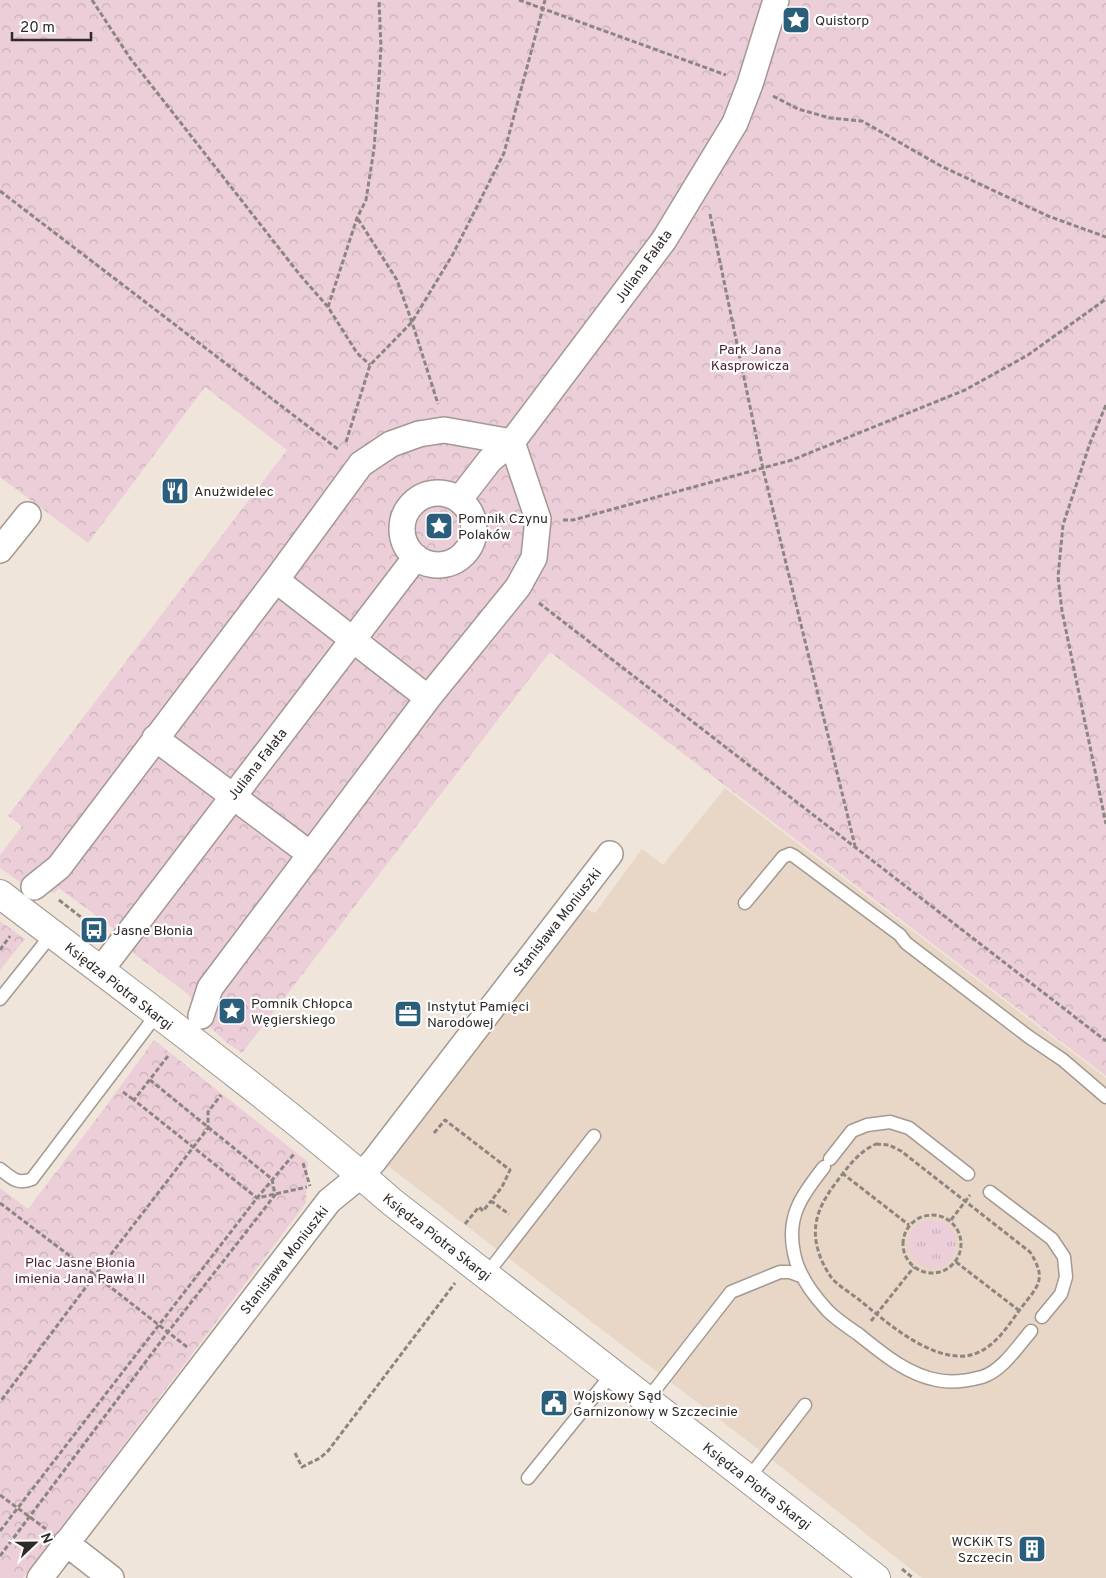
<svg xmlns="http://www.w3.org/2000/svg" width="1106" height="1578" font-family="Overpass,sans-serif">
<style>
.built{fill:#e8d7c7}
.grass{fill:url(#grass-tufts)}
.forest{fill:url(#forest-crowns)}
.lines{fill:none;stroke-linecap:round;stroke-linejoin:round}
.lane-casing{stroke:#a39990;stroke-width:15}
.street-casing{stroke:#a39990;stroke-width:28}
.secondary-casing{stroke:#a39990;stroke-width:30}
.path{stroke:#8d8680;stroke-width:3;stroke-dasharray:5 2.5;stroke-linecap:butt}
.lane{stroke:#fff;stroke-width:12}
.street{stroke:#fff;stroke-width:25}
.secondary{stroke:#fff;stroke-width:28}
.labels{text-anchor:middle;stroke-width:4.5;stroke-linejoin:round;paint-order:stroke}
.poi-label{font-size:14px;fill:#2f2b28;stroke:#fff;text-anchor:start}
.street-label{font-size:14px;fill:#2f2b28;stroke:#fff}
.park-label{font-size:14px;fill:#4c1c30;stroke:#fff}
</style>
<defs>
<pattern id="grass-tufts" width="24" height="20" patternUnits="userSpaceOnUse" patternTransform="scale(1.25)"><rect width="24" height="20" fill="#ebced7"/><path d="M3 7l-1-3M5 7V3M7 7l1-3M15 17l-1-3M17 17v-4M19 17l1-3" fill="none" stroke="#cab1b9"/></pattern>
<pattern id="forest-crowns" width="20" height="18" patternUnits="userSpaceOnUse" patternTransform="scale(1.25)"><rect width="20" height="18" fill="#ebced7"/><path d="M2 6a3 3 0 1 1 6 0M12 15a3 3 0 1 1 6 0" fill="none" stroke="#cab1b9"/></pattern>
</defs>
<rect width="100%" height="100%" fill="#f0e5db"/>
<path class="built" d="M725,788L1106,1078V1578H922L766,1455L388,1166L579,912L584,908L595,913L642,849L663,865Z"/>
<path class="grass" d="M908 1244a24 24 0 1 1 48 0a24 24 0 1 1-48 0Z"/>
<path class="forest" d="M0,0H1106V1076L550,652L242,1053L227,1043L204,1021L188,994L109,935L114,929L59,888L55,893L34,887H27L0,868V855L22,826L8,816L287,450L205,387L88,543L0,477Z
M0,921L25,939L0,970Z
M154,1040L308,1162L306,1203L23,1578H0V1188L28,1209L104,1109Z"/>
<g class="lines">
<defs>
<path id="lane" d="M745,903L783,857L790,854L794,856L900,935L906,943L1029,1037L1063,1060L1106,1097
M0,999L52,934
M830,1159L852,1131L867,1125L890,1122L909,1128L968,1174
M824,1167C802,1195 786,1216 794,1253C798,1275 813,1295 828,1311C837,1320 848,1327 858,1334C882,1353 906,1374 937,1380C951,1383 967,1381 982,1377C1002,1371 1018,1346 1031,1331
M0,1169C12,1178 17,1185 32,1179L157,1014
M990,1192L1052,1239L1064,1257L1066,1277L1061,1294L1042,1317
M486,1275L594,1136
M647,1400L731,1292L780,1272H790L803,1277
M528,1478L612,1374
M748,1479L805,1405"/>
<path id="street" d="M402 529a36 36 0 1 1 72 0a36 36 0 1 1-72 0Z
M459,500L490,460L512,442L664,240L735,123L750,84L776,0
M0,550L28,515
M276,580L428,698
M155,738L310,854
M34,887L59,867L276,580L361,464L391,444L419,434L444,430L512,442
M100,971L416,557
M201,1016L210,988L428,698L518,587L534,558L538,519L512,442
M66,1543L111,1578
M40,1578L329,1201L361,1175L374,1161L610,854"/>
<path id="secondary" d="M0,894C132,995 267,1093 392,1202L876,1578"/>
</defs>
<use href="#lane" class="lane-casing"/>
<use href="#street" class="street-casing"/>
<use href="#secondary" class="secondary-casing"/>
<path class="path" d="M92,0L130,58L300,275L328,307L357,353L370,365
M519,0L726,75
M773,96L798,109L830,118L862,121L941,166L1048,216L1106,237
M0,191L339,450
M710,214L763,469L855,846
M358,219L397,280L412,322L438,404
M328,307L357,218L366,200L374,149L378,95L381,47L379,0
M1106,405L1090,443L1063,525L1058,577L1062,611L1106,824
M346,442L370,365L412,322L453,254L504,153L545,0
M563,520H573L792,460L965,390L1028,355L1106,299
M539,603L1106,1041
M59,900L100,932
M0,950L10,936
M168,1056L134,1100L257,1198L307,1187
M123,1092L134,1100
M434,1133L445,1120L510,1170L502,1187L491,1201L509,1214
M876,1144L889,1145L901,1151L1030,1252C1047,1279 1039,1285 1021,1308C1007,1327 992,1353 965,1356C927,1359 885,1321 857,1298C849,1292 837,1285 831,1277C826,1270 821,1260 819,1253C809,1224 821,1202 838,1180C849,1165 860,1151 876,1144Z
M303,1163L310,1186
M842,1173L909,1225
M0,1203L95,1275L0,1402
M903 1244a29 29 0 1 1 58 0a29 29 0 1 1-58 0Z
M951,1220L970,1195
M465,1224L479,1207L483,1211L491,1201
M956,1262L1021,1312
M871,1321L914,1267
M187,1347L95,1275L208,1128V1112L221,1095
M295,1453L302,1467L320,1458L328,1451L455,1283
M0,1495L46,1529
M0,1531L257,1198L294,1154
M0,1556L168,1332L275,1195L272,1179L150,1080
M902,1569L913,1578"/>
<use href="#lane" class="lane"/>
<use href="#street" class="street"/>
<use href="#secondary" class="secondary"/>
</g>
<defs>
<symbol id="sight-square" viewBox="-11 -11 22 22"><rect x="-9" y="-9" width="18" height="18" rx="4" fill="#2b5e7b" stroke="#fff"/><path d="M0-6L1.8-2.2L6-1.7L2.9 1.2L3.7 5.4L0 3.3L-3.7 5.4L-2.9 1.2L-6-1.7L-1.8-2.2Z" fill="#fff"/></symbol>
<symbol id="restaurant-square" viewBox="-11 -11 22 22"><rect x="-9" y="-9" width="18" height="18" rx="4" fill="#2b5e7b" stroke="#fff"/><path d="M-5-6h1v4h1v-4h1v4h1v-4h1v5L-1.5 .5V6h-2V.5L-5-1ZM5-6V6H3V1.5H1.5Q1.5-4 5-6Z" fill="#fff"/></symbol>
<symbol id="bus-square" viewBox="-11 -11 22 22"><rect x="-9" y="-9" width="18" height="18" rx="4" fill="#2b5e7b" stroke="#fff"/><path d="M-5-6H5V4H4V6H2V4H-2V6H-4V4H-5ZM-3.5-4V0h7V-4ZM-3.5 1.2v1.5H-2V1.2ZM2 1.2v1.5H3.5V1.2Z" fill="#fff"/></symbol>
<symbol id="office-square" viewBox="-11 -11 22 22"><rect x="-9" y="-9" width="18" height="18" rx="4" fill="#2b5e7b" stroke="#fff"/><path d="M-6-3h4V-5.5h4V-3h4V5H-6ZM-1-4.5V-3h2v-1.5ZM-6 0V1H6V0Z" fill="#fff"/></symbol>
<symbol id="civic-square" viewBox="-11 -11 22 22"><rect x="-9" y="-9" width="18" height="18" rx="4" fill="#2b5e7b" stroke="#fff"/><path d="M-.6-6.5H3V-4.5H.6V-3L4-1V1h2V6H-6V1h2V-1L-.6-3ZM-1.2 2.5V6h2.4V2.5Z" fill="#fff"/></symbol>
<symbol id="building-square" viewBox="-11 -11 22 22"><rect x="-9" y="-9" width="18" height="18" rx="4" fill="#2b5e7b" stroke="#fff"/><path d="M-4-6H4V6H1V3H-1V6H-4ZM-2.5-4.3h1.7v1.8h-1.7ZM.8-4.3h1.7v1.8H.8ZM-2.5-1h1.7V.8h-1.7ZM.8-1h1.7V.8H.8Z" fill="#fff"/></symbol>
</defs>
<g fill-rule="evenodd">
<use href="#sight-square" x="780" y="4" width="32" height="32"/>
<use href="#restaurant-square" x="159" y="475" width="32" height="32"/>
<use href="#sight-square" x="423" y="510" width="32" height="32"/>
<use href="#bus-square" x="78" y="914" width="32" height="32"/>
<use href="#sight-square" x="216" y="995" width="32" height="32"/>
<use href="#office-square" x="392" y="998" width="32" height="32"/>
<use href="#civic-square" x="538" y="1387" width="32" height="32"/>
<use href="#building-square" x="1016" y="1533" width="32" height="32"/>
</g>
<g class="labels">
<g class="poi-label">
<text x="815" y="25">Quistorp</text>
<text x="194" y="496">Anużwidelec</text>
<text x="458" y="523">Pomnik Czynu<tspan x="458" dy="16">Polaków</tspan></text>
<text x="113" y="935">Jasne Błonia</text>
<text x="251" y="1008">Pomnik Chłopca<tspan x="251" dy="16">Węgierskiego</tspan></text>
<text x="427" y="1011">Instytut Pamięci<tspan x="427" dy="16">Narodowej</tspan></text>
<text x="573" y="1400">Wojskowy Sąd<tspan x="573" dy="16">Garnizonowy w Szczecinie</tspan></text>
<text x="1013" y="1546" text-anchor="end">WCKiK TS<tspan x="1013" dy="16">Szczecin</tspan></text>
</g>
<g class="street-label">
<text transform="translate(643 266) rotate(-54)" y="5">Juliana Fałata</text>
<text transform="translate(257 764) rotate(-52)" y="5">Juliana Fałata</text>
<text transform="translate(557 922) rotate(-52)" y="5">Stanisława Moniuszki</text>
<text transform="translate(119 986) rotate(38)" y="5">Księdza Piotra Skargi</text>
<text transform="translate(437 1237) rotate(38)" y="5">Księdza Piotra Skargi</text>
<text transform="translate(284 1260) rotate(-52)" y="5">Stanisława Moniuszki</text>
<text transform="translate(757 1486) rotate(38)" y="5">Księdza Piotra Skargi</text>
</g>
<g class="park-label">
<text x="750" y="354">Park Jana<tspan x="750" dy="16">Kasprowicza</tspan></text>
<text x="80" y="1267">Plac Jasne Błonia<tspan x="80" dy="16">imienia Jana Pawła II</tspan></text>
</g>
</g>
<g transform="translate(35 1543) rotate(68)" stroke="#ffffff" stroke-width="4" paint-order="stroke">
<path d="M0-4L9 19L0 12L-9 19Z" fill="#2f2b28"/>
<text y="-8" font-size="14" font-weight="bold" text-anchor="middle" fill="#2f2b28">N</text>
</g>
<path d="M12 32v8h79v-8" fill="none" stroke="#2f2b28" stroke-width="2.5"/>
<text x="20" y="32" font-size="15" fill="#2f2b28" stroke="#ffffff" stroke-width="4" paint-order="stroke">20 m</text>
</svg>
